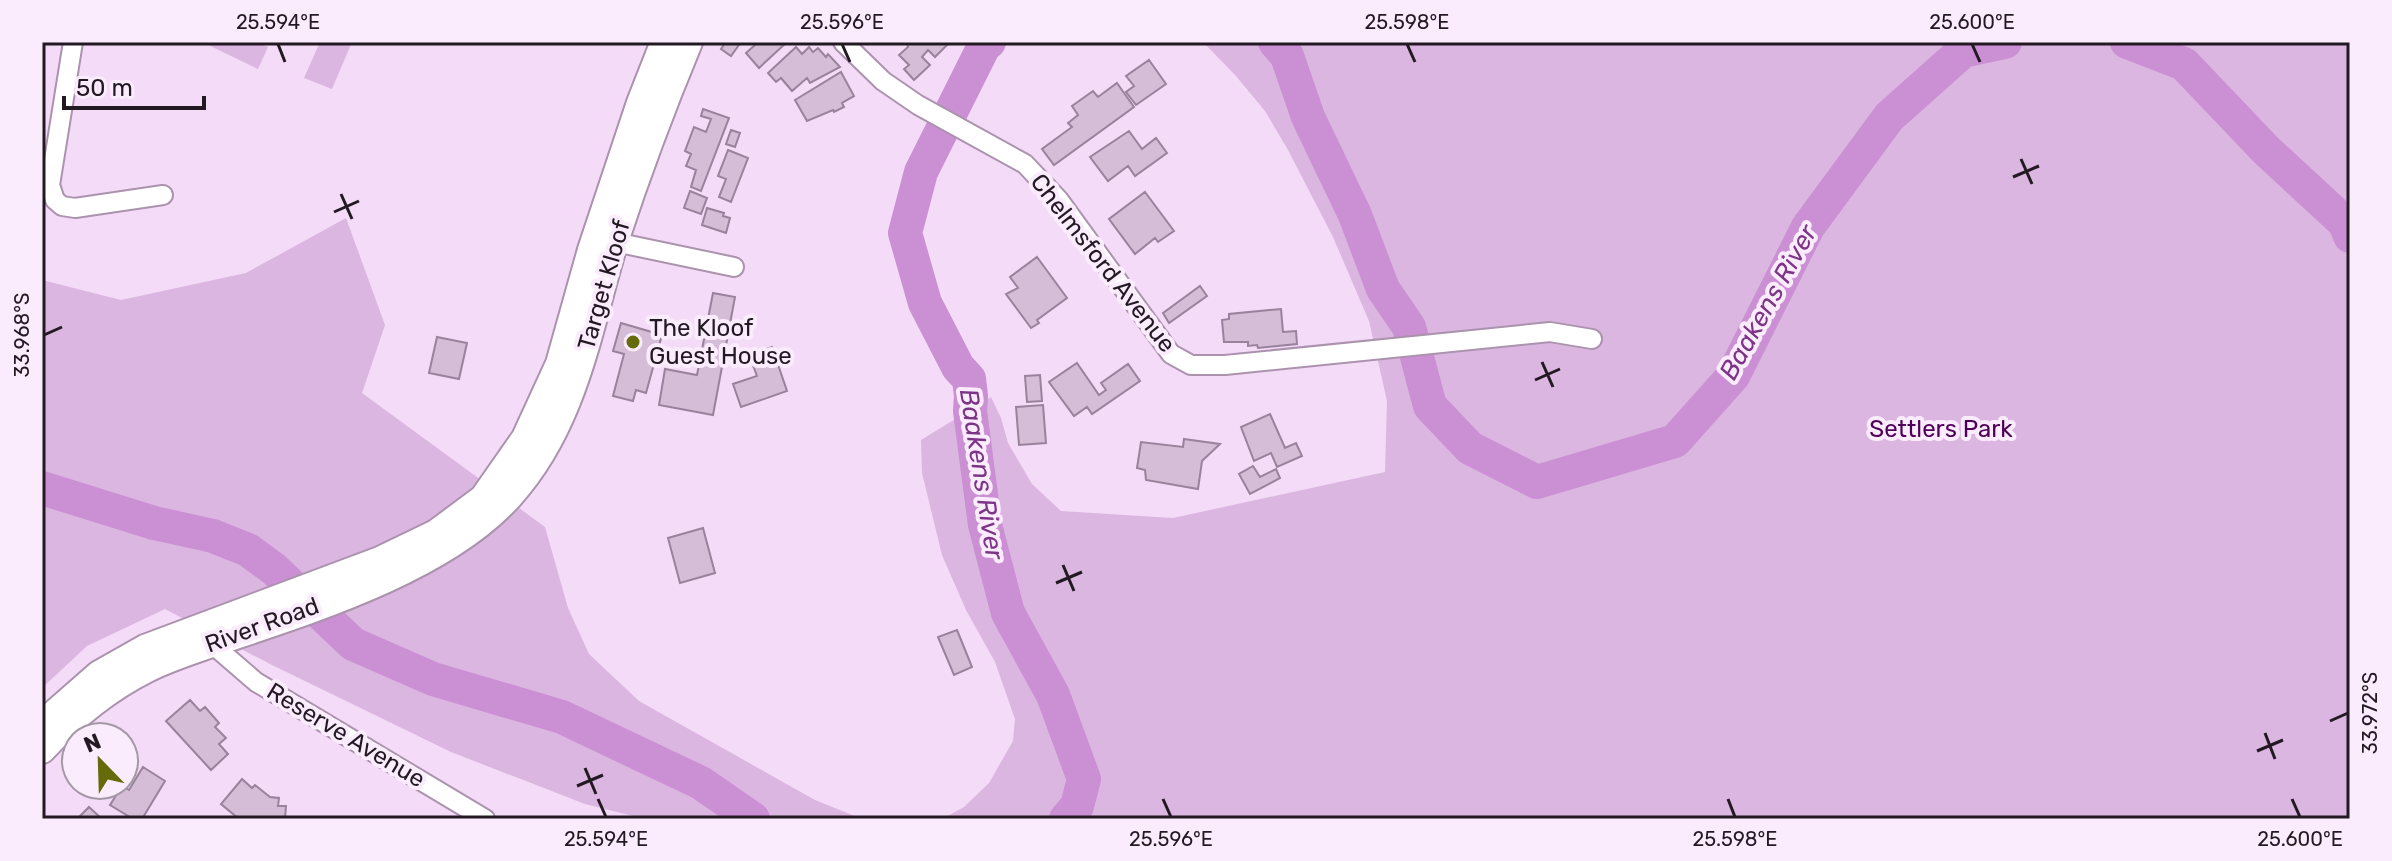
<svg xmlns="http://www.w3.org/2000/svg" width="2392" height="861" font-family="Rubik,sans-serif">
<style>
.green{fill:#dbb6e0}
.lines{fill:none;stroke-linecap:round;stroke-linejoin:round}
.river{stroke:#cb8fd3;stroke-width:34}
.building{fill:#d5bcd7;stroke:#99829c;stroke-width:2}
.street-casing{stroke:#ab93ae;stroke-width:22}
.secondary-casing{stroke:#ab93ae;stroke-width:30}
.street{stroke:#fff;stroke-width:18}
.secondary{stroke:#fff;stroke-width:26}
.ticks{fill:none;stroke:#221923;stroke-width:3}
.poi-dot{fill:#656a0b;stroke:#fbecfd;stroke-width:3}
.labels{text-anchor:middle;stroke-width:8;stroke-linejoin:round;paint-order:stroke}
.street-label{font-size:24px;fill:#221923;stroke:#fbecfd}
.poi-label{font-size:24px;fill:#221923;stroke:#fbecfd;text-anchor:start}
.park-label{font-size:24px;fill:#4e0058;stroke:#fbecfd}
.water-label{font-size:26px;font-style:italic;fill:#7c3486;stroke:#fbecfd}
.neatline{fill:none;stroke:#221923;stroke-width:3}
.ticks-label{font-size:20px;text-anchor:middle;fill:#221923}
</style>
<rect width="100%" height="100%" fill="#f4dbf7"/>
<path class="green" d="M202,42H257L268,47L258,69Z
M320,42H352L332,89L304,78Z
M1203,42H2350V819H942L964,807L989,783L1013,741L1015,719L995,662L966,610L942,555L922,473L921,440L991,397L1001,418L1008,443L1032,484L1061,511L1173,518L1385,472L1387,401L1369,321L1333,237L1288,150L1265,111L1236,76Z
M346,218L385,325L362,393L545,527L568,608L589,654L639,701L815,800L862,819H645L585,804L451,752L270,664L165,609L87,646L42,688V280L121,300L246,273Z"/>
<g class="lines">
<path class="river" d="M989,42L984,46L921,172L905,233L925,303L958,367L969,379L971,396L970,411L985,525L1008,613L1053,695L1084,779L1077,806L1066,819
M1275,42L1287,56L1308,117L1355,215L1383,289L1409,327L1430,406L1470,448L1537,482L1675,441L1733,376L1808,227L1889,117L1963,51L2005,42
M2127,42L2184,64L2266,150L2345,223L2350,236
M42,488L154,523L213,536L248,550L274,569L353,644L433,679L562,717L701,783L753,819"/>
</g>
<path class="building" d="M723,42H741L731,56L721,49L725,43Z
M754,42H787L759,68L746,53L756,44Z
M907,42H944L947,45L935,57L928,50L922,57L930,65L914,80L904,69L909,65L899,55L908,47Z
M796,47L802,54L809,47L813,52L818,48L826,57L828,54L840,67L810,83L807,78L792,91L781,78L776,82L768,73Z
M1149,60L1166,84L1136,105L1126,92L1134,86L1126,76Z
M841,72L854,96L842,103L844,107L834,112L833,110L807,121L795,100Z
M1117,83L1134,107L1054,165L1042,149L1072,127L1068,123L1078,115L1072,106L1093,91L1098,97Z
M703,109L729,118L701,191L691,187L696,170L686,166L691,154L685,151L694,127L706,132L711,119L701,116Z
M731,130L740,133L735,147L726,144Z
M1129,131L1142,149L1156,138L1167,153L1135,176L1128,166L1108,181L1090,157Z
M728,150L748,158L731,202L719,197L726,179L718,176Z
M690,191L707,198L701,214L684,208Z
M1145,192L1174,231L1158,242L1155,238L1135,254L1109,219Z
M707,208L724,213L723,216L730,218L726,233L702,225Z
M1037,257L1067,298L1037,320L1039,323L1031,328L1006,294L1018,288L1010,277Z
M1200,286L1207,296L1169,323L1163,313Z
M713,293L735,297L713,415L659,405L665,369L697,375Z
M1281,309L1283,332L1296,331L1297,344L1258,348L1257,345L1248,346V342H1224L1222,320L1229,319V314Z
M621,323L662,335L646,393L636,390L633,401L613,396L624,354L613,351Z
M437,337L467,343L459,379L429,373Z
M772,347L787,391L741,407L733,384L757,376L749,355Z
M1077,363L1099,395L1106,390L1101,383L1128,364L1140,381L1092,414L1087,407L1074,416L1049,382Z
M1040,375L1042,401L1027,402L1025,376Z
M1043,405L1046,443L1019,445L1016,407Z
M1270,414L1285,448L1296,443L1302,456L1277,467L1271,453L1254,461L1241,427Z
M1184,439L1220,444L1202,461L1198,489L1146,480L1145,470L1137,468L1141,442L1183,447Z
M1253,466L1260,477L1276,469L1280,478L1250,494L1239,474Z
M703,528L715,573L680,583L668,538Z
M957,630L972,667L954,675L938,637Z
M190,700L200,711L205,707L219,723L215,727L226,738L219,744L228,754L211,770L166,721Z
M143,767L165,781L142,819H133L110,805L122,786L129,790Z
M242,779L252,788L255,785L270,797L279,798L278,806H286L285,819H239L221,804Z
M89,807L102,819H77Z"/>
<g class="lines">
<defs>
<path id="street" d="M73,42L50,185L55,200L62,206L75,208L163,195
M843,42L883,81L918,105L1025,164L1059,200L1171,354L1191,365H1225L1550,332L1592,339
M615,242L734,267
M212,644L256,682L485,819"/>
<path id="secondary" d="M42,724L99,674L145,648L380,560L436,533L483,498L525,438L559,364L591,250L640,103L664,42
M42,750C72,718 107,689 147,669C171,657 195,650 220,641C312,610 445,569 510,496C575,424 588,330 615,241C637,174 662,107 689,42"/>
</defs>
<use href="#street" class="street-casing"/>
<use href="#secondary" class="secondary-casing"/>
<use href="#street" class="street"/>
<use href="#secondary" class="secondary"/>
</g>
<path class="ticks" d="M278,44L285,62M842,44L850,62M1407,44L1415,62M1972,44L1980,62M2021,159L2032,184M2013,177L2039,166M341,194L352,219M334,212L359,201M44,335L62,327M1542,362L1553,387M1535,380L1560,369M1063,565L1074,591M1056,583L1082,572M2330,721L2348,713M2265,733L2275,759M2257,751L2283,740M585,768L596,794M577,786L603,775M598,799L606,817M1163,799L1171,817M1728,799L1735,817M2292,799L2300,817"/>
<circle class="poi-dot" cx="633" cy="342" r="8"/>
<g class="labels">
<g class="street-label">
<text transform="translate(1103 263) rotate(52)" y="8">Chelmsford Avenue</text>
<text transform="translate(604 285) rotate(-74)" y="8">Target Kloof</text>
<text transform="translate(262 625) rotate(-20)" y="8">River Road</text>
<text transform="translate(346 735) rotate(31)" y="8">Reserve Avenue</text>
</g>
<g class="poi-label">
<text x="649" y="336">The Kloof<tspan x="649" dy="28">Guest House</tspan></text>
</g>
<g class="park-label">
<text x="1941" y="437">Settlers Park</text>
</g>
<g class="water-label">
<text transform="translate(1768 302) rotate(-61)" y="9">Baakens River</text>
<text transform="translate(982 474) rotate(81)" y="9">Baakens River</text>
</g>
</g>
<rect width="2392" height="861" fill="none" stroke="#fbecfd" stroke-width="88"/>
<g transform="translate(100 761) rotate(337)"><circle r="38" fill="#fbecfd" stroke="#a498a6" stroke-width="2"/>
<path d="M0-6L14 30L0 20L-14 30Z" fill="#656a0b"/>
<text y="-12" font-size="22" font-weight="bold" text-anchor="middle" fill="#221923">N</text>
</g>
<path d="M64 96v12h140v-12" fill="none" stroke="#221923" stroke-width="4"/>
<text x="76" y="96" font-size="24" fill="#221923" stroke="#fbecfd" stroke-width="6" paint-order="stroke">50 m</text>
<rect x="44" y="44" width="2304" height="773" class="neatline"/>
<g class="ticks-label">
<text x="278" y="29">25.594°E</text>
<text x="842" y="29">25.596°E</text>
<text x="1407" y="29">25.598°E</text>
<text x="1972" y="29">25.600°E</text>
<text transform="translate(22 335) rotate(-90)" y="7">33.968°S</text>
<text transform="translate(2370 713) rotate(-90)" y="7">33.972°S</text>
<text x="606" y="846">25.594°E</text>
<text x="1171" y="846">25.596°E</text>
<text x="1735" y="846">25.598°E</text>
<text x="2300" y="846">25.600°E</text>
</g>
</svg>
